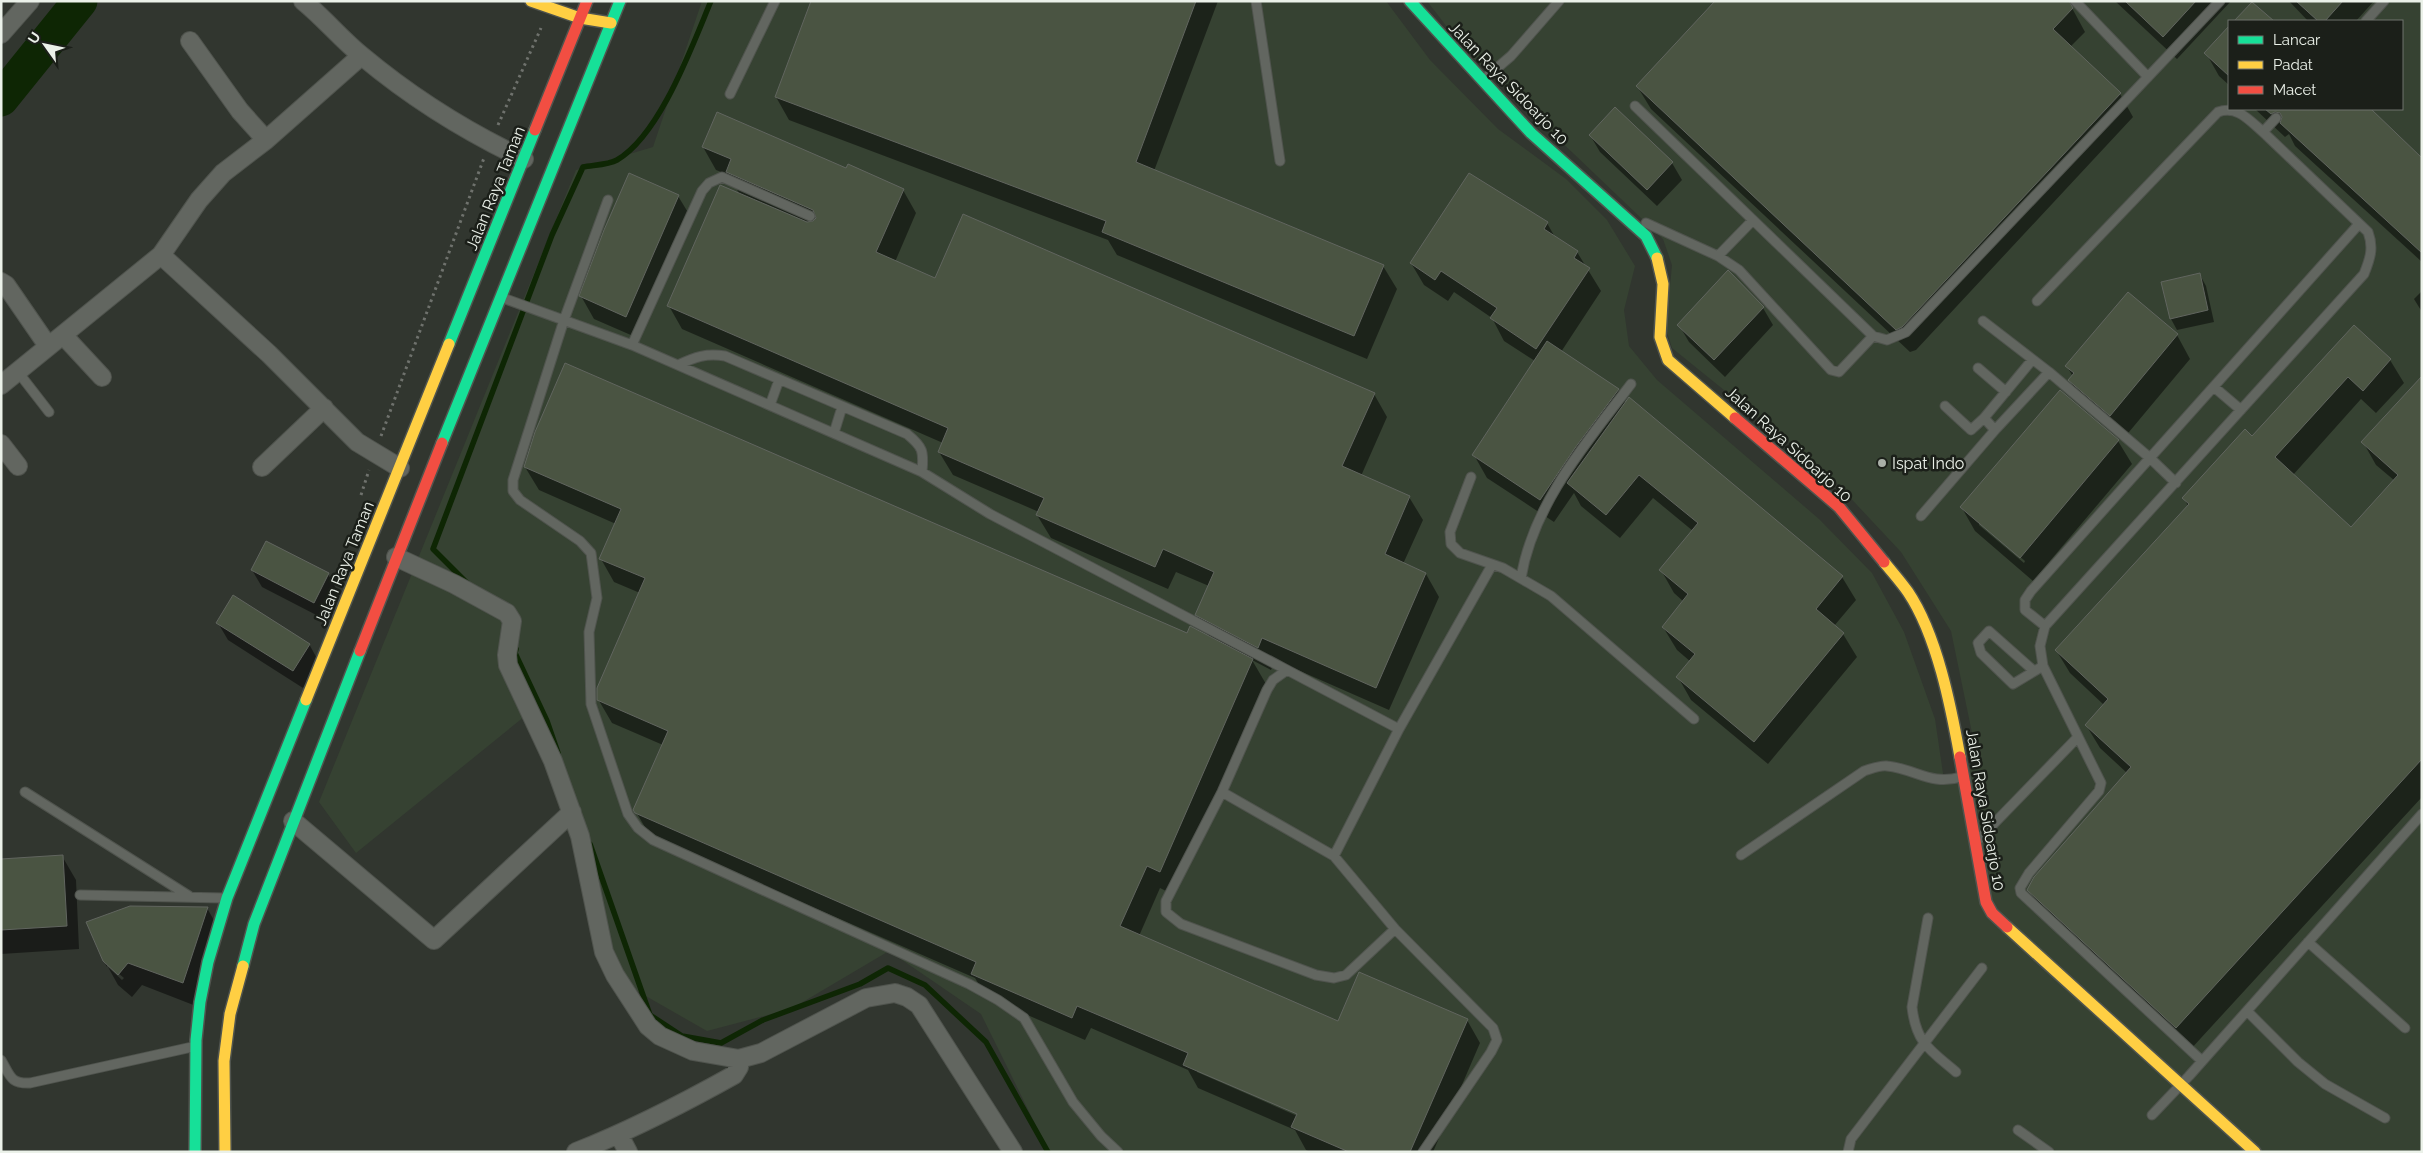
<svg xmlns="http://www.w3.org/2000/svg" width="2423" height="1153" font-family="Raleway,sans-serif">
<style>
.built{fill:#364232;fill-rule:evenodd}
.shadow{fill:#0007;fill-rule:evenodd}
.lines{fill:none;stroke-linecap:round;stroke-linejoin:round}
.stream{stroke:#0e2604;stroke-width:5.5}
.river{stroke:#0e2604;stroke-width:35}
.building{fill:#4a5442;stroke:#61655f}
.lane-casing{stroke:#50544e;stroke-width:11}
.street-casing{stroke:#50544e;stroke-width:20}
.fast-casing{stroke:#50544e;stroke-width:14}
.slow-casing{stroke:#50544e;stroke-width:14}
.jam-casing{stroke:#50544e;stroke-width:14}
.path{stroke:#6f726d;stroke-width:3;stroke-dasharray:2.5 4;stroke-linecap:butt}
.lane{stroke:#626660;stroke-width:9}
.street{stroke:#626660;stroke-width:18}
.fast{stroke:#16e098;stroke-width:11}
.slow{stroke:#ffcf43;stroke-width:11}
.jam{stroke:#f24e42;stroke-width:11}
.poi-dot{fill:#aab0a8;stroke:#1b1f19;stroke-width:2}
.labels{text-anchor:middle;stroke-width:5;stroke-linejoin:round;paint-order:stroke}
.street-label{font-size:16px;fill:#ebf1e9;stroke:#1b1f19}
.poi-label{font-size:16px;fill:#ebf1e9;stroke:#1b1f19;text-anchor:start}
</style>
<rect width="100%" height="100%" fill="#31362f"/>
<path class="built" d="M702,1H1386L1430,60L1498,129L1566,179L1607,220L1635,266L1624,310L1629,346L1657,380L1819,519L1872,573L1904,632L1935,719L1944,780L1978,762L1951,631L1901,552L1828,474L1672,348L1666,329L1672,265L1663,239L1464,49L1427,1H2422V1152H1049L981,1014L889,951L791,1009L707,1031L623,983L530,712L356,853L319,802L576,170L653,147ZM2229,21H2402V109H2229Z"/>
<path class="shadow" d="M812,1H1218L1154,171L1383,266L1397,289L1367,359L1117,255L1108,240L789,120L776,97Z
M2115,1H2231L2177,59Z
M2289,1H2374L2356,21H2308Z
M2072,8L2085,32L2070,47L2120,94L2133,117L1916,350L1910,352L1651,109L1637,86Z
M2229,28V85L2219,76L2206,53Z
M2255,109H2369L2422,160V262L2295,146L2289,134L2285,137Z
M1590,135L1672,163L1682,180L1657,206L1600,152Z
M703,147L847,170L903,190L916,213L895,262L936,280L1374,394L1387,417L1361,476L1409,497L1423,520L1403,564L1426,574L1439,597L1389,710L1275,660L1271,670L1252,660L1266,684L1174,895L1160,888L1139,936L1338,1023L1467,1020L1480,1043L1433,1152H1310L1306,1150L1295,1130L1198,1088L1188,1070L1091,1028L1085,1040L986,997L975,978L650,836L635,810L663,745L612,723L598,699L640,593L614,582L601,559L616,524L539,490L525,467L1188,635L1210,638L1196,615L1209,586L1176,572L1168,589L1051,538L1037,515L1039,512L953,475L939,452L943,443L682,329L669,306L740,195L729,175L716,170ZM1197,1069L1303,1115L1302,1118L1197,1072Z
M1470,174L1547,223L1556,239L1577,252L1601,291L1561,352L1618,390L1626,404L1629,399L1842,577L1856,600L1834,626L1843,634L1857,657L1768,764L1691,700L1678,677L1691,662L1677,650L1663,627L1684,602L1674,593L1661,570L1693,531L1653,498L1620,538L1581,506L1574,493L1554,522L1487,478L1474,455L1535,361L1504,341L1492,318L1454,292L1448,301L1424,285L1411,263Z
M678,196L692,219L640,339L594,319L581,296Z
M2200,275L2206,286L2214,322L2177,330L2171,319L2163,283Z
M2422,291V312L2414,299Z
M2128,294L2177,335L2190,359L2124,438L2083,404L2070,380L2073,377L2067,366Z
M1763,308L1773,325L1725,377L1689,342L1679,325Z
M2354,326L2390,360L2404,383L2376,413L2361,399L2293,475L2352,529L2395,481L2376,465L2363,442L2422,378V797L2190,1050L2042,912L2028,889L2127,773L2100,748L2086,725L2104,705L2070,673L2056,650L2188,506L2184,498L2252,437Z
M2060,391L2118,441L2132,464L2033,581L1975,531L1962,508ZM1979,522L2025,561L2024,563L1979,525Z
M252,570L328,574L338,592L324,619L262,587Z
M218,623L309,644L319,662L303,688L228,640Z
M62,856L76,880L79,949L1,954V860Z
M207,908L220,931L196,1006L142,985L132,997L118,985L108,967L122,980L124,978L107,964V967L104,961Z"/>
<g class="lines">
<path class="stream" d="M467,583L433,549L552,235L583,167C593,165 608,165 617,160C660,135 692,46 711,1
M516,649L515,653L547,721L558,753
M590,844L650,1015L682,1036L721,1043L763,1020L860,984L888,968L925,985L986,1042L1048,1152"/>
<path class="river" d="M1,99L80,1"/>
</g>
<path class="building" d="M811,1H1196L1136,162L1384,265L1354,336L1102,232L1106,221L775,97Z
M1715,1H2069L2073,8L2053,29L2121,93L1902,327L1896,330L1636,86Z
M2125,1H2196L2163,37Z
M2296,1H2343L2325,21H2318Z
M2252,2L2274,21H2234Z
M2229,26V76L2204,53Z
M1615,107L1673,162L1647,190L1589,135Z
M2265,109H2371L2422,158V253L2280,123L2282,117L2280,113L2275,112L2271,114Z
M717,112L846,168L848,164L904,189L876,252L935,278L963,214L1375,393L1342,466L1410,496L1385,554L1426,573L1376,688L1262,638L1258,648L1195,615L1214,572L1163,549L1155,567L1036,515L1044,498L938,452L948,428L667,306L720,185L807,222L813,221L816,218L813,210L726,172L731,159L702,147Z
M629,173L679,195L626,317L579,296L604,230Z
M1469,173L1548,222L1544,229L1578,251L1574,258L1590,268L1536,349L1490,318L1497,308L1441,271L1435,280L1410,263Z
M1728,270L1764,307L1714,360L1677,325Z
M2200,273L2208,310L2170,319L2161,282Z
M2128,292L2178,334L2110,416L2068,380L2074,373L2065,366Z
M2354,325L2391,359L2363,391L2348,377L2275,457L2351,527L2398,475L2361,442L2422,376V759L2176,1028L2027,890L2034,877L2131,767L2085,725L2108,699L2055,650L2189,504L2182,498L2245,429L2252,436Z
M1547,341L1619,389L1575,448L1540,500L1472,455Z
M565,363L1187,633L1190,626L1253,659L1160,872L1147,866L1120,926L1338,1021L1359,972L1468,1019L1410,1152H1349L1291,1127L1297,1114L1183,1065L1188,1053L1077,1006L1072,1018L971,974L976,962L635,813L633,810L668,731L597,700V688L645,578L599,559L621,509L524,467L535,432Z
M2060,390L2119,440L2020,558L1960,507Z
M1629,397L1843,576L1816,609L1844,633L1754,742L1676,677L1695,654L1662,627L1688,594L1659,570L1698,523L1639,475L1606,515L1567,483Z
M266,541L329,573L314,603L251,570Z
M233,595L310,644L293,671L216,623Z
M63,855L67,926L1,930V859Z
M130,906L208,907L183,983L128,963L118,975L103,961L86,922Z"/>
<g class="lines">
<defs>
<path id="lane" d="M1256,1L1280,161
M2075,1L2148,77
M2366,21L2384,1
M1483,80L1511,56L1559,1
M730,94L775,1
M1635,106L1873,336
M608,200L564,320L513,480V491L520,500L580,541L591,553L597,598L589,632L591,704L628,814L638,828L653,840L969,984L998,1000L1024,1018L1073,1102L1101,1136L1118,1152
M1646,223L1718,256L1739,270L1831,370L1839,372L1873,336L1887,340L1906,332L2220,1
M1718,256L1753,220
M503,298L632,345L922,472L990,514L1287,670
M2037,301L2218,112C2237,105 2249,120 2263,132L2276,118
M1983,321L2049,372
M632,345L702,191L709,183L722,177L810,216
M678,365C695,357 706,353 725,356L907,434C923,447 924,451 922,472
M1978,368L2006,392
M18,372L49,412
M2214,387L2241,410
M770,405L779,380
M1945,406L1971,430L1984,418
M1995,430L1984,418L2032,360
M834,433L842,407
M1471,477L1450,532L1451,544L1460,553L1503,568L1551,596L1694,719
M1921,516L1995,430L2049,372L2150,458L2176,483
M1521,578C1533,504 1587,442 1631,384
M2045,626L2025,610V600L2031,591L2359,224
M2034,671L1989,631L1978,643L1981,653L2013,684L2043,666
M25,792L189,896
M1222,792L1334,856L1395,929L1493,1028L1497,1040L1491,1052L1423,1152
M1979,839L2077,738
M1741,855L1864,771C1871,769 1880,765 1887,766C1916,769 1931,786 1961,777
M1334,856L1399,729L1492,565
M80,895L224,898
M1928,918L1912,1007C1916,1043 1930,1050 1956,1072
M1395,929L1346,975L1334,978L1316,975L1181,924L1166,912V901L1222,792L1267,690L1273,680L1287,670L1399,729
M2308,942L2405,1028
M2247,1011L2298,1062L2325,1084L2385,1118
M1,1060C10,1075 10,1084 30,1083L192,1047
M2202,1061L2021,893L2020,888L2029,873L2099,791L2101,783L2043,666L2040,646L2045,626L2364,274C2370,259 2374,248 2368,232L2263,132
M2152,1115L2189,1076L2422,814
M2018,1130L2049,1152
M1848,1152L1851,1139L1982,968"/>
<path id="street" d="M303,1C324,18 341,39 362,56C411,97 467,132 524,159
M1,34L30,1
M190,41L240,111L266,140
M161,255L269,354L357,442L400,468
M1,282L6,285L48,346
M63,335L102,377
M1,385L161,255L199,200L223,173L266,140L361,56
M1,444L18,466
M262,467L324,408
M396,557L454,584L507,613L512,621L507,655L508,665L553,761L580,836L604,952L615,975L648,1026L660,1036L693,1051L739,1059L761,1053L866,998L895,993L907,997L919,1005L1013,1152
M293,821L434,940L572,812
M619,1135L628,1152
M576,1152C632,1130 682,1104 734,1075L739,1067V1059"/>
<path id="fast" d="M1410,1L1531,133L1646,236L1657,258
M449,344L535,130
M442,443L620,1
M243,966L254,924L360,651
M195,1152L196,1040L200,1002L208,962L227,898L306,700"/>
<path id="slow" d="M531,1L580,18L611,23
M1657,258L1663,284L1660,337L1668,360L1735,418
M1884,562C1892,572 1901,582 1908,592C1937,635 1951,707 1960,757
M306,700L449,344
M2007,927L2255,1152
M225,1152L224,1061L230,1014L243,966"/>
<path id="jam" d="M535,130L587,1
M1735,418L1839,507L1884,562
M360,651L442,443
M1960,757L1986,902L1992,913L2007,927"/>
</defs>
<use href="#lane" class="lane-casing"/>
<use href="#street" class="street-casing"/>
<use href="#fast" class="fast-casing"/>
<use href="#slow" class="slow-casing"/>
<use href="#jam" class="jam-casing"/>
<path class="path" d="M498,125L541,28
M381,436L484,158
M361,495L369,470"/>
<use href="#lane" class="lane"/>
<use href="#street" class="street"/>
<use href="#fast" class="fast"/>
<use href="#slow" class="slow"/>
<use href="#jam" class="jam"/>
</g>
<circle class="poi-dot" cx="1882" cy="463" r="5"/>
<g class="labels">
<g class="street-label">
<text transform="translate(1509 83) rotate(46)" y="6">Jalan Raya Sidoarjo 10</text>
<text transform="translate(495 188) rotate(-68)" y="6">Jalan Raya Taman</text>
<text transform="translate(1789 444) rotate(42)" y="6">Jalan Raya Sidoarjo 10</text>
<text transform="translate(344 563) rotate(-68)" y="6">Jalan Raya Taman</text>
<text transform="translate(1986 810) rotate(80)" y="6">Jalan Raya Sidoarjo 10</text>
</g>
<g class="poi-label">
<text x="1892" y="469">Ispat Indo</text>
</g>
</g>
<rect width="2423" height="1153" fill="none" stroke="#ebf1e9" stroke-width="5"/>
<rect x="2228" y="20" width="175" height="90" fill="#1b1f19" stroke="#6e736c"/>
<rect x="2238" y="36" width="25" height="8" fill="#16e098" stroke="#6e736c"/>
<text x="2273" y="45" font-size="15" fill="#ebf1e9">Lancar</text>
<rect x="2238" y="61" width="25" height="8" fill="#ffcf43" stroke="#6e736c"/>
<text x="2273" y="70" font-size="15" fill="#ebf1e9">Padat</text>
<rect x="2238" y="86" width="25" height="8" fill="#f24e42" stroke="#6e736c"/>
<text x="2273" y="95" font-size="15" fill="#ebf1e9">Macet</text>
<g transform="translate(45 45) rotate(303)" stroke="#1b1f19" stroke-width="4" paint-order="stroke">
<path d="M0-4L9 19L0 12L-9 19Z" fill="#ebf1e9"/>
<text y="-8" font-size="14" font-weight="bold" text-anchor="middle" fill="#ebf1e9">U</text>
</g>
</svg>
